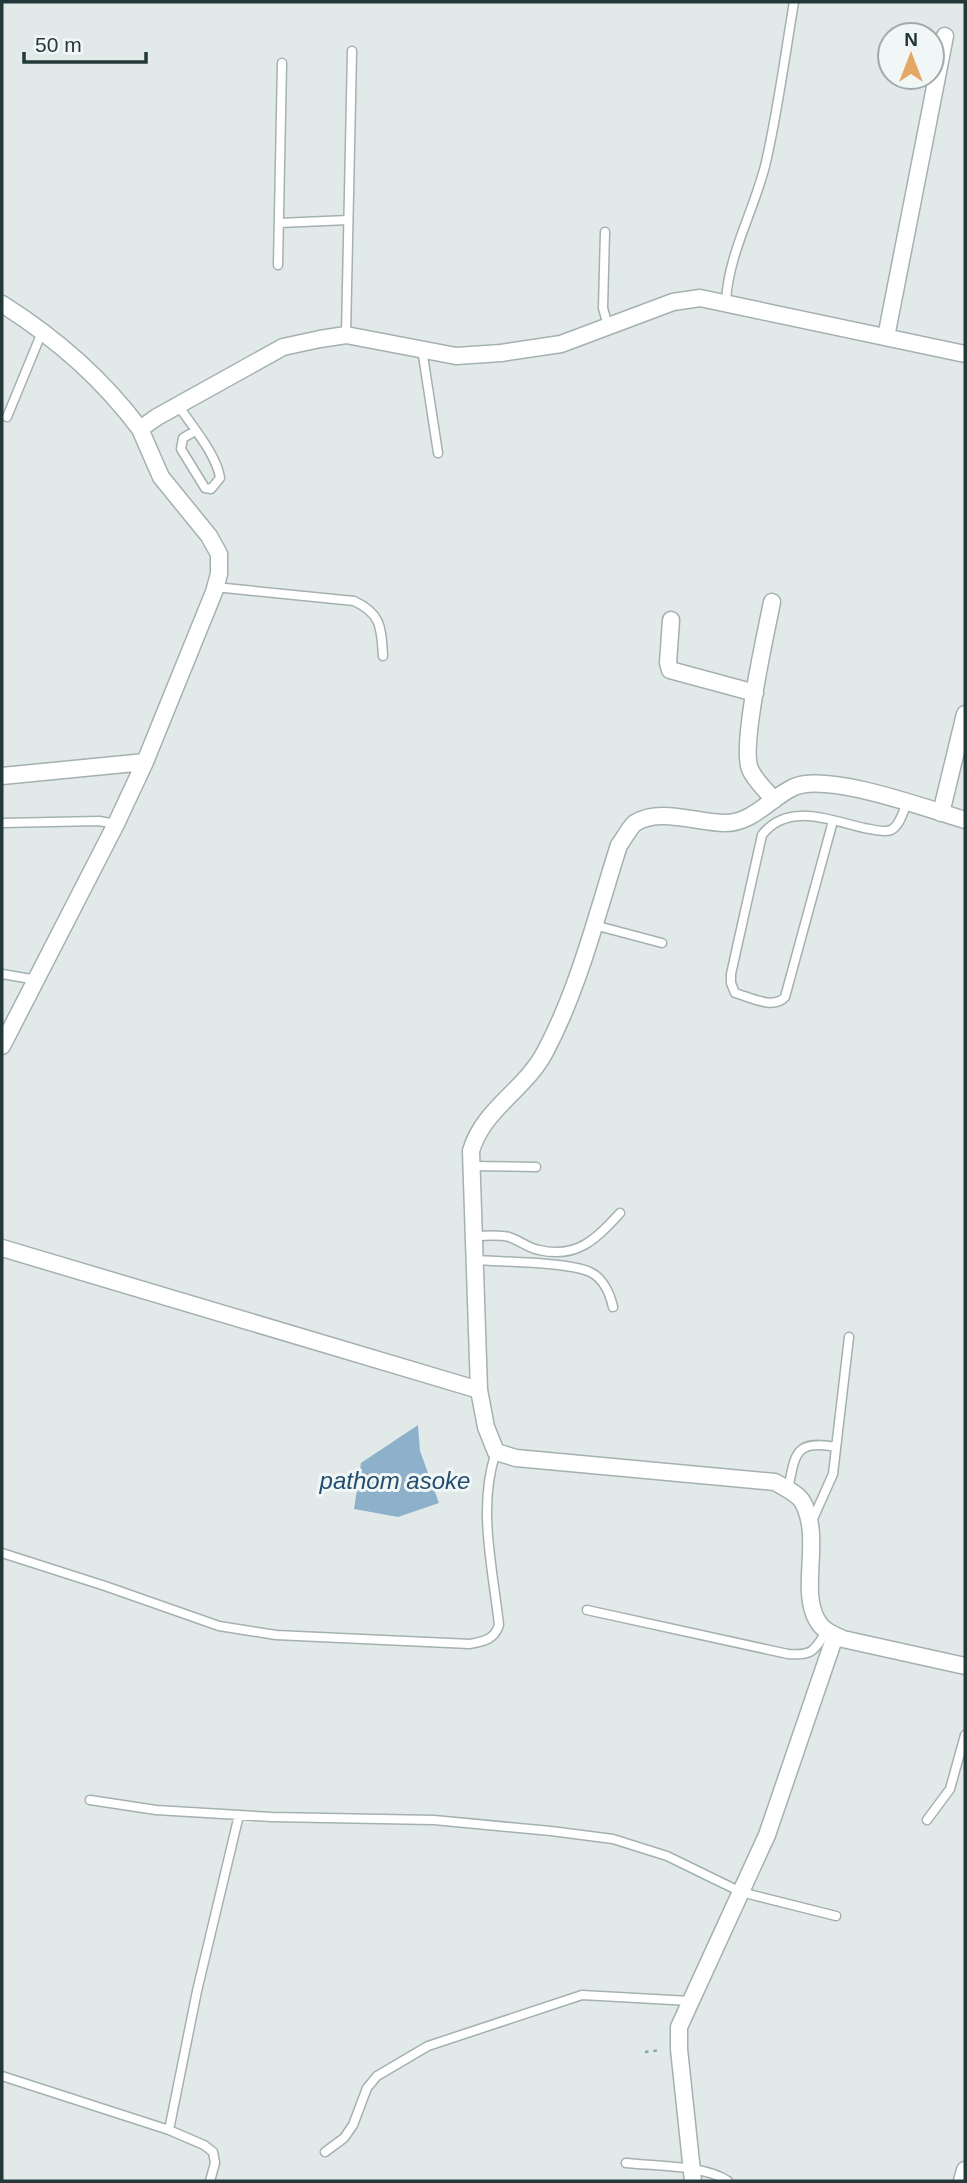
<svg xmlns="http://www.w3.org/2000/svg" width="967" height="2183" font-family="Arial,sans-serif">
<style>
.water{fill:#8eb1cb}
.lines{fill:none;stroke-linecap:round;stroke-linejoin:round}
.lane-casing{stroke:#a4b1b1;stroke-width:11}
.street-casing{stroke:#a4b1b1;stroke-width:19}
.path{stroke:#84aba9;stroke-width:2.5;stroke-dasharray:3.5 5;stroke-linecap:butt}
.lane{stroke:#fff;stroke-width:8}
.street{stroke:#fff;stroke-width:16}
.labels{text-anchor:middle;stroke-width:6;stroke-linejoin:round;paint-order:stroke}
.water-label{font-size:24px;font-style:italic;fill:#234e70;stroke:#f1f7f6}
</style>
<rect width="100%" height="100%" fill="#e1eae9"/>
<path class="water" d="M418,1425L420,1451L439,1503L398,1517L354,1509L361,1463Z"/>
<g class="lines">
<defs>
<path id="lane" d="M279,223L348,220
M605,232L603,308L608,326
M278,265L282,63
M726,302C728,254 755,209 766,162C778,110 785,55 794,2
M346,335L352,51
M422,349L438,453
M178,405C191,425 217,455 220,478L211,489L205,488L181,449L183,438L195,431
M7,417L42,332
M215,587L354,601C382,614 381,628 383,656
M833,821L785,997C773,1010 750,997 735,993L731,983V974L762,835C787,802 829,820 864,828C872,829 883,833 891,830C900,826 903,811 907,803
M2,823L99,821L116,824
M594,925L662,943
M2,974L37,980
M472,1166L536,1167
M475,1236C486,1236 499,1234 509,1237C519,1240 528,1248 539,1250C577,1259 596,1239 620,1213
M476,1260C502,1262 569,1262 590,1272C603,1278 610,1294 613,1307
M788,1490C795,1455 794,1439 836,1447
M812,1521L833,1474L849,1337
M2,1553L105,1586L219,1626L276,1635L470,1644C484,1641 494,1640 499,1625C493,1569 477,1507 496,1452
M587,1610L788,1654C812,1656 814,1651 826,1632
M90,1800L156,1810L272,1817L434,1820L551,1831L613,1839L667,1856L741,1892L836,1916
M927,1820L950,1789L965,1735
M2,2076L169,2130
M325,2152L344,2138L353,2125L367,2088L377,2076L428,2046L582,1995L690,2001
M626,2163C655,2166 704,2165 728,2181
M210,2181L215,2163L213,2152L204,2145L169,2130L197,1991L239,1815"/>
<path id="street" d="M2,304C56,338 102,378 140,429L157,417L283,347L320,339L346,335L456,356L501,353L561,344L673,302L700,298L965,354
M886,337L945,36
M772,602C766,633 740,746 750,769C755,781 766,790 774,800
M671,620L668,663L670,670L755,693
M2,776L145,762
M941,813L965,714
M965,820C928,809 828,772 794,787C770,798 753,823 725,823C698,823 659,807 635,823C629,828 624,839 619,845C597,914 579,988 545,1052C525,1090 483,1109 471,1151L479,1390L486,1427L496,1452L516,1458L775,1482C783,1487 797,1493 802,1501C823,1536 799,1589 817,1620C822,1630 832,1634 843,1639L965,1666
M2,1046L116,824L145,762L214,592L219,574V554L209,536L161,477L140,429
M2,1248L479,1390
M693,2181L679,2049V2027L767,1835L835,1636
M962,2181L965,2170"/>
</defs>
<use href="#lane" class="lane-casing"/>
<use href="#street" class="street-casing"/>
<path class="path" d="M645,2052L662,2050"/>
<use href="#lane" class="lane"/>
<use href="#street" class="street"/>
</g>
<g class="labels">
<g class="water-label">
<text x="395" y="1489">pathom asoke</text>
</g>
</g>
<rect width="967" height="2183" fill="none" stroke="#233939" stroke-width="7"/>
<g transform="translate(911 56)"><circle r="33" fill="#f1f7f6" stroke="#9fabaa" stroke-width="2"/>
<path d="M0-5L12 26L0 18L-12 26Z" fill="#e5a764"/>
<text y="-10" font-size="19" font-weight="bold" text-anchor="middle" fill="#233939">N</text>
</g>
<path d="M24 52v10h122v-10" fill="none" stroke="#233939" stroke-width="3.5"/>
<text x="35" y="52" font-size="21" fill="#233939" stroke="#f1f7f6" stroke-width="5" paint-order="stroke">50 m</text>
</svg>
